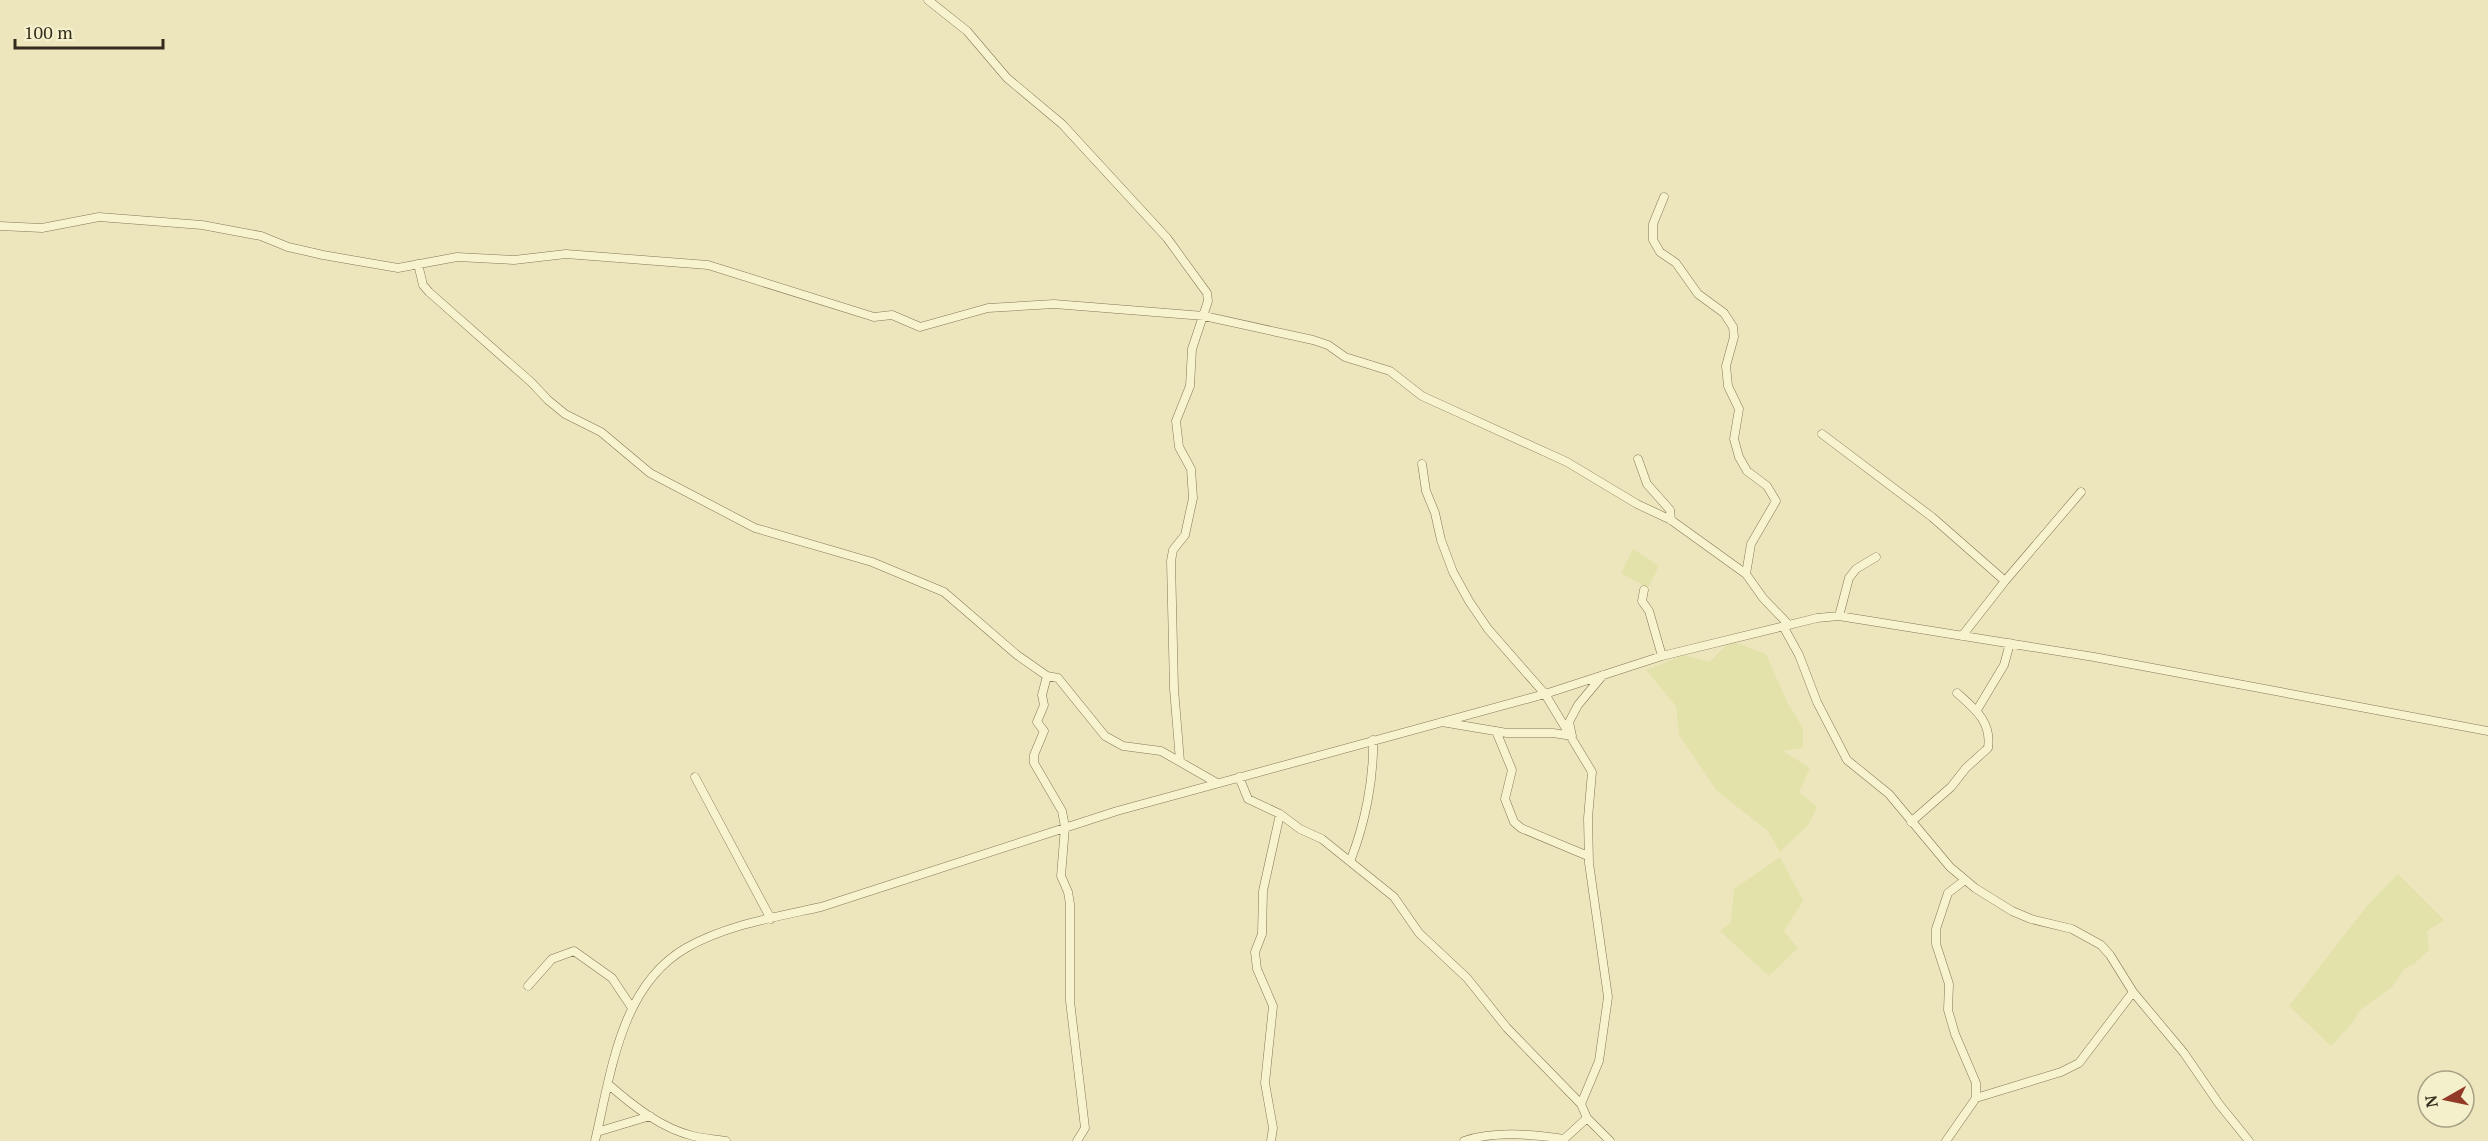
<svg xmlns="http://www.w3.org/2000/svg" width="2488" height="1141" font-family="'PT Serif',serif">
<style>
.farmland{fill:#e2e2aa}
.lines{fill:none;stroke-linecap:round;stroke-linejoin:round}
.street-casing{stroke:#847656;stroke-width:9}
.street{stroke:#f8f3cf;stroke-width:8}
</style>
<rect width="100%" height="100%" fill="#ede6bd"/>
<path class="farmland" d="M1633,549L1659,566L1648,588L1621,573Z
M1731,641L1766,654L1787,702L1803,728V748L1783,751L1810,768L1799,792L1817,807L1809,824L1780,852L1768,831L1717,791L1679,735L1676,706L1646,670L1684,655L1709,662Z
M1780,857L1803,901L1784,931L1798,948L1769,976L1720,931L1731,922L1734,889Z
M2398,874L2444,920L2427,931L2429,950L2415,963L2404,969L2392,987L2359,1011L2353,1022L2331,1046L2289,1006L2367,906Z"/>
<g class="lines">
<defs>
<path id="street" d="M928,0L967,31L1007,78L1062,124L1167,238L1207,293L1208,301L1192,349L1190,386L1176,421L1179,447L1191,469L1193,498L1185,535L1173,550L1171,561L1174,689L1180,761
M1664,197L1653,224V240L1660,252L1676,263L1698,294L1724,313L1733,327L1734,337L1726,366L1728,386L1739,409L1734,439L1739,457L1747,471L1767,486L1776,501L1751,544L1746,574
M0,226L42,228L99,217L202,225L261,236L288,247L323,255L398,268L457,257L514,260L566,254L708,265L874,317L892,315L920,327L988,308L1054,304L1204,316L1313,340L1328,345L1345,357L1390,371L1422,396L1567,462L1637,504L1671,520L1746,574L1763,598L1789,625
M418,264L423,285L429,292L531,382L548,400L565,414L601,432L650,473L755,528L872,562L944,592L1017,655L1047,676L1058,678L1105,736L1123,746L1161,751L1217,783
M1822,434L1932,517L2005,581
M1638,459L1647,484L1670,510L1671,520
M1422,464L1426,491L1435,513L1441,540L1453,572L1469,601L1488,629L1545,694L1592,772L1588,818L1589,863L1608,997L1599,1061L1581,1104L1587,1118L1610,1141
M1644,590L1642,601L1649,611L1662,656
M1839,616L1849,578L1856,569L1876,557
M1783,626L1799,655L1817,702L1847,760L1889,794L1950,867L1975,888L2012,911L2031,919L2072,929L2101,945L2110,955L2133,992L2184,1053L2219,1104L2249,1141
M1962,636L2005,581L2081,492
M1047,676L1042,695L1044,705L1037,722L1044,731L1034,755V763L1062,811L1065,827L1061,876L1068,892L1070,904V1001L1085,1128L1077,1141
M1977,710L2004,665L2010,643
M1442,722L1507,733H1553L1572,736L1569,722L1578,705L1603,675
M1496,731L1512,770L1505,799L1514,822L1521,828L1588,856
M695,777L771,919
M1239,777L1248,799L1280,814L1300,829L1322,839L1394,897L1419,933L1467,978L1507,1028L1581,1104
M1911,822L1951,787L1966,768L1988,748C1992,722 1975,709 1957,693
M1351,859C1365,823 1374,779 1373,740
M528,986L552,959L574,951L612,978L632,1008
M608,1084C633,1106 661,1128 693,1136C704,1139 716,1139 726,1141
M1976,1098L2061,1072L2079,1063L2133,992
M597,1132L650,1116
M595,1141C611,1074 620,986 686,948C726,925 776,917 821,907L1117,811L1545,694L1662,656L1817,618L1839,616L2094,657L2488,731
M1271,1141L1273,1128L1265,1083L1273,1006L1257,969L1255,952L1262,934L1263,891L1280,814
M1464,1141C1494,1131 1533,1134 1564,1139
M1562,1141L1587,1118
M1946,1141L1976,1098V1083L1955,1034L1948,1010L1949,984L1936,944V929L1948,893L1965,880"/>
</defs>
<use href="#street" class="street-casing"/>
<use href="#street" class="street"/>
</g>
<g transform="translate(2446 1099) rotate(261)"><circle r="28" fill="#f4f0cc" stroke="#a7a185" stroke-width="1.5"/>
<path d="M0-4.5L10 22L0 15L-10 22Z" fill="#923927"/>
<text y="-9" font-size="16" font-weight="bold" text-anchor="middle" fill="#332b1b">N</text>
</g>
<path d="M15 39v9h148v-9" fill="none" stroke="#332b1b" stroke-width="3"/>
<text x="24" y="39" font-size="18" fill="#332b1b" stroke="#f4f0cc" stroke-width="4.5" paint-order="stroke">100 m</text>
</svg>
